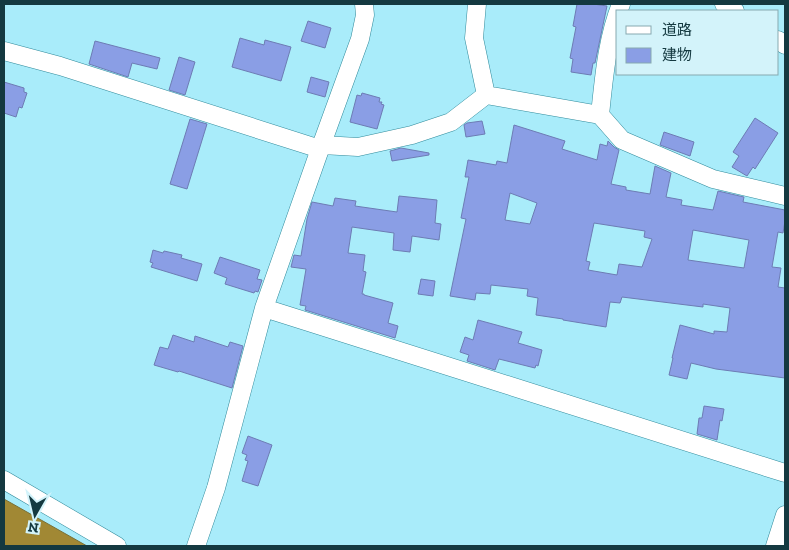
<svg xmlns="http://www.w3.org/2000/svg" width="789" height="550" font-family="'Zilla Slab','Noto Sans JP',serif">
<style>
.water{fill:#a18834;stroke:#777038}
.building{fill:#8a9ee5;stroke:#6d7cb4;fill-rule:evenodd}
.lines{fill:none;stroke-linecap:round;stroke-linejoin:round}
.minor-casing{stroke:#318b9c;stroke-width:19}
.minor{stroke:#fff;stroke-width:18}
</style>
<rect width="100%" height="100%" fill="#a9ecfa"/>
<path class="water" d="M4,499L87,546H4Z"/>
<path class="building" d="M577,4H593L607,6L595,63H593L591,75L571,72L573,59L570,58L576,27L573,26Z
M308,21L331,28L325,48L301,41Z
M240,38L264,45L265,40L291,47L281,81L232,67Z
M95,41L160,58L157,69L132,63L128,77L89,64Z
M179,57L195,62L185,95L169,90Z
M311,77L329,82L325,97L307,92Z
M4,82L24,88V92L27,93L22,108L19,107L16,117L4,113Z
M362,93L380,98L379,102H382L381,104L384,105L377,129L350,122L357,95L361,96Z
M755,118L778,133L755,169L753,167L747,176L732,167L739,156L733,152Z
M190,119L207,124L187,189L170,184Z
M482,121L485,134L466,137L464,125L467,123Z
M514,125L565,141L562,149L597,160L600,144L607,146L608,141L614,147L619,150L611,184L626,187V190L650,194L655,166L671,173L666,197L682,200L681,205L713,210L718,191L744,197L743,202L785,210V221L783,233L778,232L772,267L781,268L778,287L785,288V378L716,369L691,363L687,379L669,375L673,358H672L680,325L714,334V331L727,332L730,308L703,304V307L622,297L620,303L610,302L606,327L563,320V319L536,315L538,298L527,296L528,289L491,285L490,294L476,293L475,300L450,296L466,219L461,218L469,177H465L468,160L496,165L497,161L507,163ZM510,193L537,203L530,224L505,220ZM594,223L645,231L644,237L652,239L642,267L619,264L617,275L588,270L590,262L586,261ZM693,230L749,240L744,268L688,260Z
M664,132L694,142L690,156L660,145Z
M401,148L429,153V155L392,161L390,151Z
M399,196L437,200L435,223L441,224L439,240L412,236L410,252L393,250L394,233L352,227L348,253L365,255L363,271L366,272L362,294H364V295L393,303L388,323L398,326L395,338L305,310L306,306L300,305L306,269L291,267L294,255L301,256L307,219L312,202L333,206L335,198L356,201L355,206L397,212Z
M153,250L163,253L164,251L182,255L181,258L202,264L197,281L151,267L153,263L150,262Z
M220,257L260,270L257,279L262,280L258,292L255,291L254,293L225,284L227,278L214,273Z
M421,279L435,281L433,296L418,294Z
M478,320L522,332L518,343L542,350L538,366L536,365L535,368L499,359L495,370L467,361L469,355L460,352L465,337L473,340Z
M173,335L194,342L195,336L228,347L230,342L243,346L232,388L179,371L178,372L154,365L160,347L168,349Z
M704,406L724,409L722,421L720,420L717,440L697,434L699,418H702Z
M248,436L272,445L258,486L242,481L248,461L245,460L247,455L242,453Z"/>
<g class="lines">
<defs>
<path id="minor" d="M477,4L474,38L486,95
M724,4L735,11
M778,40L785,45
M4,51L60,66L320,149
M600,115C604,77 607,39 621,4
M322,145L358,147L412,135L451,122L486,95L600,115L622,140L713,179L785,196
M264,308L785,473
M4,480L117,546
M196,546L216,488L264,308L320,149L360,39L365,15L364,4
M775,546L785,515"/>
</defs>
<use href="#minor" class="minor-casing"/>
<use href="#minor" class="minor"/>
</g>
<rect width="789" height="550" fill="none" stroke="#143940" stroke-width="10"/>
<rect x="616" y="10" width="162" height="65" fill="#d3f3fa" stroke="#87a9b0"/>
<rect x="626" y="26" width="25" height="8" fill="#ffffff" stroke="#87a9b0"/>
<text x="662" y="35" font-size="15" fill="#143940">道路</text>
<rect x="626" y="48" width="25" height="15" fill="#8a9ee5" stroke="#87a9b0"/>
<text x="662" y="60" font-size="15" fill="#143940">建物</text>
<g transform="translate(35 515) rotate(188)" stroke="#d3f3fa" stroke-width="4" paint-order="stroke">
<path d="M0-4L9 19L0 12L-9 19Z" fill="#143940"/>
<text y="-8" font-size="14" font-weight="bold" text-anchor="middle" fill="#143940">N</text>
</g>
</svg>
